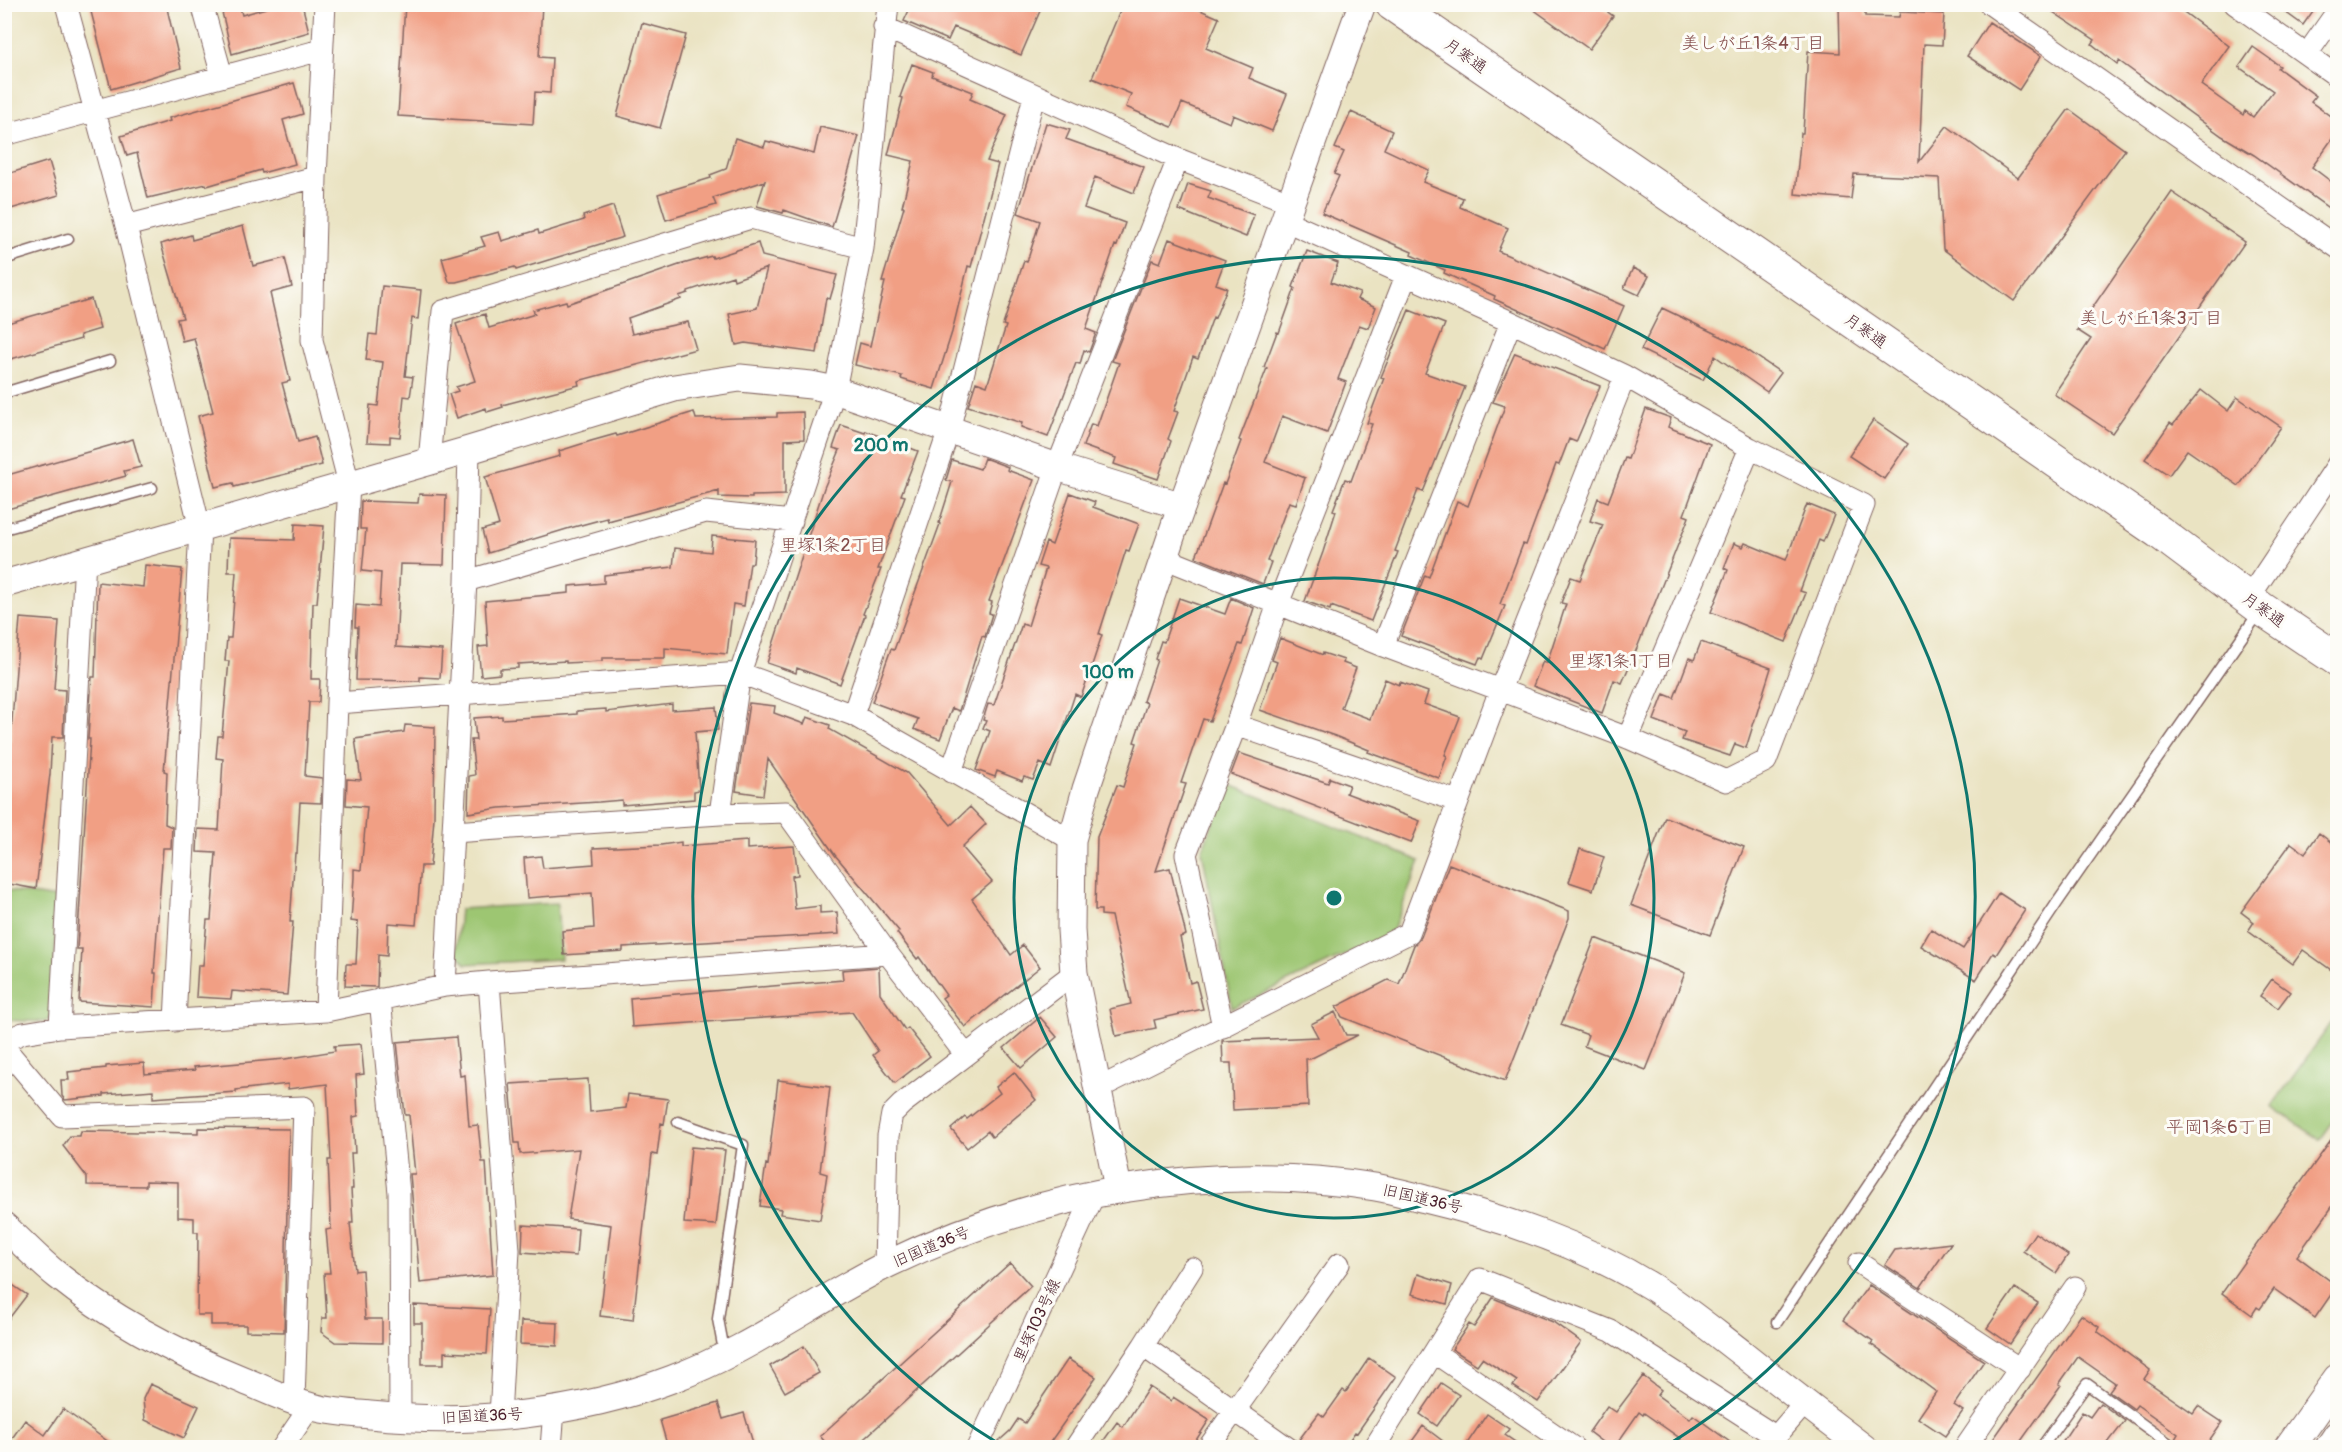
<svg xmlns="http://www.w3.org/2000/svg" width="2342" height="1452" font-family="Pangolin,'Klee One',sans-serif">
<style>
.green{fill:#9dc672;stroke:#74724e;stroke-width:1.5}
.building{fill:#f19f84}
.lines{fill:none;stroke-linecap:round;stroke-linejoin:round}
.service-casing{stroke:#826460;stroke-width:13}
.minor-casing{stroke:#826460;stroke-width:23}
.tertiary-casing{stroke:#826460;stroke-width:29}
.secondary-casing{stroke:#826460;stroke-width:32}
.trunk-casing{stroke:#826460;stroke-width:35}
.service{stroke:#fff;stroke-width:10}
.minor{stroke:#fff;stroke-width:21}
.tertiary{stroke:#fff;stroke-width:27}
.secondary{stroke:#fff;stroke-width:30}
.trunk{stroke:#fff;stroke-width:33}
.ring{fill:none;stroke:#0f766e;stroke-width:3}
.labels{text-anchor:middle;stroke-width:6;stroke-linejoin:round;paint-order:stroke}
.street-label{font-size:16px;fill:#4a1f2b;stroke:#fdfcf7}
.neighbourhood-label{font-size:18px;fill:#844c4a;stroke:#fdfcf7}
.centre{fill:#0f766e;stroke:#fdfcf7;stroke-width:3}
.ring-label{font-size:18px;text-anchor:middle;font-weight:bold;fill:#0f766e;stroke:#fdfcf7;stroke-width:6;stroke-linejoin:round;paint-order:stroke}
</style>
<rect width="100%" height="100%" fill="#fdfcf7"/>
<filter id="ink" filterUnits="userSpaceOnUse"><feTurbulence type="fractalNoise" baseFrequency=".0167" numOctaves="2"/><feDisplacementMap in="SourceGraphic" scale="12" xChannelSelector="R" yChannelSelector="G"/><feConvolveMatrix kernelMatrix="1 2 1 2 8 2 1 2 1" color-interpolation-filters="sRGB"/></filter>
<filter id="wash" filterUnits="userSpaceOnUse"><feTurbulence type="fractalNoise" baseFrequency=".008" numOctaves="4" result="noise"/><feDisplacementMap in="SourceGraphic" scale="24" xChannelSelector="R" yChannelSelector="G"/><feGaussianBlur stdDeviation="1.35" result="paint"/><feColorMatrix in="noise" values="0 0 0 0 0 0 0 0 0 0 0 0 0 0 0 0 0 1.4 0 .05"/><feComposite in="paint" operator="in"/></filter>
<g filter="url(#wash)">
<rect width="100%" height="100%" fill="#eae3c2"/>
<path class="green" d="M1228,784L1420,861L1392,933L1232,1008L1202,851Z
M4,890L57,898L53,1014L46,1022L5,1020Z
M557,903L561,959L466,964L456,952L460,909Z
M2337,1015V1116L2320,1140L2272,1106Z"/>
<g id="blocks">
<path class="building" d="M89,4H166L181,68L111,89Z
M220,4H239L242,15L280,4H302L309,32L232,54Z
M405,4H542L539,57L552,58L550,93L535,92L533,124L398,116Z
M912,4H1043L1021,55L954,27L948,40L904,21Z
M1123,4H1186L1219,18L1206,48L1253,68L1249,78L1287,94L1272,131L1233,115L1230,123L1182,103L1172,127L1126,107L1131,94L1092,78Z
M1526,4H1597L1613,16L1589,49Z
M1839,4H1865V16L1899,17L1900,12L1944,14L1942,45L1924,44L1919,162L1947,126L2018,178L2069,109L2125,150L2014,301L1943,249L1939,178L1854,174L1851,199L1795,194L1801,133H1803L1808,51L1840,53Z
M2041,4H2173L2229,46L2201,85L2243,115L2245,111L2253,117L2273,91L2239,67L2253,47L2280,66L2278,68L2316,96L2311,102L2337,121V132L2312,167L2337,186V214L2254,155L2222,136L2119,61L2117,64L2092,44L2095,40Z
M2274,4H2318L2303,25Z
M1989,22L2041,56L2019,90L1967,56Z
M642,23L686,35L660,128L617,116Z
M912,64L933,72L932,76L973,92L970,99L1007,115L987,161L998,164L971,267L968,266L952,332L934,389L901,379L902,376L855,365L860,343L870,346L885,282H882L904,207H902L913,161L888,155L903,98L900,97Z
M294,83L303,114L283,120L295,164L262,173L261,170L207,186L206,184L148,198L137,153L127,156L121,136L170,121L169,118Z
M1351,112L1392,131L1384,149L1429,170L1423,182L1463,198L1460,207L1508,228L1498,251L1624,306L1605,349L1494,299L1495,296L1444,273L1445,270L1411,255L1412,252L1322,213L1339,176L1334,174L1344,152L1335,148Z
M1046,123L1070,130L1066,139L1144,167L1134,193L1095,177L1084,208L1125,223L1117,246L1115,245L1086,329L1096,333L1089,352L1084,350L1080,364L1076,363L1048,437L1021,427L1022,423L968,406L976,382L987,386L1006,326L1003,325L1024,261L1027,262L1040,221L1018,213Z
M820,127L859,136L832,227L784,210L783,213L757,206L765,181L713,198L716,205L666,220L658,194L711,178L710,175L726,169L735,138L764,147L766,141L814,154Z
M49,161L59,195L4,211V175Z
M1188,184L1211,191L1208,198L1254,215L1246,237L1179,210Z
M2172,192L2245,242L2112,433L2054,394L2091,339L2077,330Z
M613,206L623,237L516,270L515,267L456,282H449L442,258L485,246L481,237L499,232L502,241L538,230L539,234L584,220L583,216Z
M243,226L253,266L285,258L292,287L270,293L290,381L282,383L298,442L315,437L322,465L234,487L233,483L215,487L198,416L213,412L194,338L182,341L177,319L183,318L161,244L191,235L192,240Z
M1169,239L1225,260L1216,284L1227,288L1215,318L1213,317L1198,359L1193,357L1174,411L1178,412L1168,439L1171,441L1158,479L1114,464L1116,458L1083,446L1091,424L1097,426L1119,363L1112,361L1152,260L1160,263Z
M758,243L762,256L837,275L830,299L826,298L817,353L745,343L736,345L729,314L757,308L767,268L734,280L733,276L688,291V293L679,296L681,299L628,318L632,334L688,322L696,349L578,381L579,385L502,405L503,407L487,412L486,408L457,418L449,394L458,391L456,387L475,381L456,324L485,314L489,328L535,314L533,310L566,301L567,304L679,265L712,256L713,258Z
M1307,251L1338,263L1331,282L1360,293L1357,299L1376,307L1368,328L1359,325L1338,379L1346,382L1327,433L1282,416L1265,462L1305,478L1296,504L1289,502L1267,561L1271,562L1263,584L1196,557L1223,483L1225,484L1241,441L1239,440L1267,368L1264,367L1277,332L1279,333L1295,288L1293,287Z
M1633,268L1649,276L1639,295L1624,288Z
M382,286L421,290L418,319L412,318L405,376L413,377L410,397L404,396L400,437L390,436V443L367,442L370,405L378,406L383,362L366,360L369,334L377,335Z
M91,299L100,329L80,335L81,339L4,361V324Z
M1662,308L1741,346L1781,373L1767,392L1715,356L1703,380L1641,350Z
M1409,310L1445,324L1425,373L1465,387L1423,492L1418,490L1395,551L1398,552L1371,621L1331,606L1330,610L1305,601L1323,552L1336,511L1333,510L1345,479L1351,481L1372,424L1367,423L1384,378L1381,377Z
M1515,353L1600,386L1576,442L1569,439L1559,465L1556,464L1526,545L1523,544L1500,604L1505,606L1483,659L1480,657L1477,664L1401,636L1425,575L1429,577L1457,501L1468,506L1505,406L1493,402Z
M2201,390L2228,411L2237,397L2281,427L2239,486L2187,450L2169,475L2145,459L2170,423L2173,425Z
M1646,409L1671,418L1668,427L1710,444L1684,515L1689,517L1637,648L1622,683L1614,680L1602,713L1533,686L1543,661L1547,663L1566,604L1561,603L1571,577L1580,580L1603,525L1590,521L1598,498L1608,502L1625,458L1628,459Z
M694,412L696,419L777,417V413L803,412L804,439L785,440V495L752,496V498L719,497V491L608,521L607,518L570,528L488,553L482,530L499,525L485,477L560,456L559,451L591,441L616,434L617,436Z
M1873,420L1908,444L1884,479L1849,456Z
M841,425L865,433L866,431L918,451L901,495L905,496L878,569H881L863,614L865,615L840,684L797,668L796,673L767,663L824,488L840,450L833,448Z
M133,439L141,467L124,471L126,476L4,510V476Z
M984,458L1008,467L1007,470L1034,480L989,601L992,602L989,613L992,614L985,637L982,636L959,711L952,708L940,739L914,729L918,719L872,702L891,649L894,650L940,524L939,523L952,482L946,480L952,460L980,469Z
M1070,493L1095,502L1093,507L1139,524L1129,551L1126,550L1099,634L1102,635L1089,674L1081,697L1075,694L1051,768L1040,763L1033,780L1024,777L1022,781L997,771L995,777L976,770L990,731L983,728L986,721L983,720L988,704L994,705L1022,624L1028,626L1046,568L1038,566L1046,542L1052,545Z
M419,494L446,495L444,565L400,564L396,647L442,650L440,678L420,677V681L356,680L358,627H355L356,605L379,607L381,573L362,571L366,529H360L361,501L418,503Z
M1807,504L1834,515L1823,542L1819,540L1800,591L1806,593L1786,642L1711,612L1728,570L1724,568L1734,543L1743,547L1745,543L1786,560Z
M295,524L324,526L317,603H313L311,679H320L319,702H309L305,776L322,778L321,803L300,802L297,853H295L290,922H293L287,995L232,991L231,999L196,997L198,965H203L207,920H211L216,853L197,852L198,829L219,830L223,759L216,758L218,736H222L229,661H225L227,638H231L236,572H228L229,538L294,540Z
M712,536L755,540L753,563H750L744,606L733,604L727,654L665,648V658H602V661L566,663V661L518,664V668L500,669V674L481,676L478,647L488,646L485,601L569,593V586L604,583V575L673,567L675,548L711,552Z
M145,565L182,569L164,771L167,772L165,824L172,827L171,848H163L154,973H156L154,1007L79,1002L82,949H77L90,739H88L91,691L92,677H95L98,582L143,587Z
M1179,598L1225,614L1231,598L1254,608L1242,645L1239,644L1210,721L1203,719L1181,783L1186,784L1156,871L1170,868L1186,935L1180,937L1190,983L1196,981L1203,1009L1154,1020L1156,1028L1116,1036L1110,1009L1131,1004L1111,916L1101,915V910H1095L1097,837L1117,785L1123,787L1137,743L1134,742L1147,703L1143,701L1157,660L1155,659L1161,641L1164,642Z
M20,618L59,621L54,689L65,690L63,737H52L50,774L36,889L4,883V797H6Z
M1280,638L1323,655V653L1344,660L1343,663L1356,668L1341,708L1370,719L1385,679L1399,685L1400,682L1428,692L1424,704L1460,717L1445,755L1447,756L1439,778L1368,752L1369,750L1335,736L1260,710L1277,662L1272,660Z
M1701,642L1771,668L1746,748L1735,744L1730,756L1682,740L1685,732L1654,720L1664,694L1674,698L1689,658L1694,660Z
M749,703L775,706L774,713L804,724L807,717L830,725L829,729L907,773L951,825L970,807L986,824L962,847L992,882L972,899L1011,955L1023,945L1040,967L965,1027L942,998L946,995L919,957L917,959L897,933L899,931L835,855L768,759L763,795L736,791Z
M672,704V710L716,707L718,730L695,732L699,790L694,791V799L622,805V800L599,802L499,808L468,813L469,776L475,775L471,740H476L474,718L502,716V719L534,717L577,714V711L606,709V712Z
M405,725L435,727L434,818L430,866H421L416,925L388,923L387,956L378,955L377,987L345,986L346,964H356L358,922L351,921L354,877V869L361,870L367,807L346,805L347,779L361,780L355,739L404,732Z
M1239,753L1328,783L1330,778L1349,785L1346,793L1420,821L1411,843L1231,774Z
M1665,817L1744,847L1710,935L1631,905Z
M2319,833L2337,847V974L2303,950L2293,964L2248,931L2254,922L2241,912L2291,843L2305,853Z
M747,841V849L794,846L798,875L792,876L795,909L820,906V913L837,912L839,934L623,947V951L564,955L562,931L594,928L592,893L527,898L524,858L541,856L543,868L594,864L593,848L661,845L681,842V846Z
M1580,849L1604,857L1593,890L1569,882Z
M1449,864L1569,911V918L1505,1081L1342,1017L1336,1007L1388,980L1399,984L1414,945L1421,937Z
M1999,893L2025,910L1996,955L1993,953L1976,980L1921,946L1931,929L1963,949Z
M1595,938L1685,973L1646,1070L1584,1046L1588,1035L1561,1025Z
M879,967L880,993L905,1030L908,1028L930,1056L895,1083L873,1055L878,1051L852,1012L632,1027L630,998L843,980L842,970Z
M2272,979L2290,992L2278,1008L2260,996Z
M1335,1012L1346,1035H1358L1310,1059H1306L1308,1106L1233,1110L1231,1063H1223L1222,1041L1318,1037L1311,1024Z
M1040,1017L1057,1037L1021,1068L1004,1048Z
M456,1037L460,1076L465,1075L469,1126L478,1125L482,1162H486L493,1275L420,1283L410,1174H415L409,1115H405L397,1042Z
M361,1044L364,1074L356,1075L358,1116L353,1117L355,1153H351L353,1189H351L353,1223H350L355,1271L362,1270L365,1319H382V1343L335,1342L321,1332L322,1318H327L324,1273H330L326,1230L331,1229L328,1160H331L327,1084L288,1089V1084L236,1090V1092L153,1098V1090L104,1094V1096L65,1100L62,1096L61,1080H69L68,1072L106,1068V1066L144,1063L145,1074L195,1070L194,1067L285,1059L335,1051L334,1046Z
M1014,1072L1036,1100L992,1137L988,1131L967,1148L951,1129L965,1117L967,1119L1000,1093L996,1087Z
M588,1079L590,1112L626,1108L628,1094L668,1099L664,1124L661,1123L657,1155L652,1154L633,1320L600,1316L611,1225L568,1219L579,1149L520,1154L519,1143H515L510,1084Z
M778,1080L830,1087L820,1172L827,1174L820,1220L780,1214L781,1209L760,1206L766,1164L768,1165Z
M198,1128L289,1129L284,1332L246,1331V1325H211V1315H197L198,1232H194V1218L178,1217V1182L146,1181V1186L87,1185V1177L63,1146L70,1136H80L81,1131L198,1133Z
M2337,1132V1200L2297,1256L2337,1286L2315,1318L2274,1289L2260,1309L2257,1307L2252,1315L2222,1293Z
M691,1147L725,1150L716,1225L684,1223Z
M523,1225L578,1229L576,1256L522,1252Z
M2035,1233L2068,1255L2056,1273L2023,1251Z
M1951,1243L1920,1288L1885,1265L1895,1250Z
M1010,1263L1031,1286L854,1448H830L820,1436Z
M1418,1274L1452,1285L1447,1304L1412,1294Z
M4,1279L27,1295L4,1325Z
M1869,1285L1984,1361L1954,1405L1963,1411L1945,1436L1918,1418L1936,1392L1871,1344L1873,1341L1843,1320Z
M2015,1288L2038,1303L2010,1344L1987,1328Z
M1493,1298L1553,1322L1581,1342L1538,1402L1513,1386L1517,1381L1482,1358L1477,1365L1452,1349L1469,1324L1474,1327Z
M414,1305L490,1309L487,1354L444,1352V1364H422V1323H414Z
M2081,1315L2099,1327L2097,1331L2150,1370L2144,1379L2193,1413L2198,1406L2222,1422L2204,1448H2186L2181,1444L2175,1439L2178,1434L2137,1405L2134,1409L2109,1391L2115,1383L2078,1357L2059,1384L2061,1385L2016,1448H1987Z
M521,1321L558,1323L557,1346L520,1344Z
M804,1346L819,1373L785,1392L770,1366Z
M1369,1358L1396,1377L1357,1433L1355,1432L1344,1448H1300L1298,1441L1319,1413L1324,1417L1343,1390L1346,1392Z
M1068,1359L1096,1377L1046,1448H991L1010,1431L1018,1419L1025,1423Z
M1643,1376L1661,1390L1657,1395L1690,1419L1693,1415L1738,1448H1675L1681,1439L1644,1413L1643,1415L1639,1412L1614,1448H1610L1589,1432L1607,1406L1616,1412Z
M1441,1383L1459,1395L1437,1426L1420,1414Z
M150,1384L199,1406L184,1438L145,1420L143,1399Z
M1149,1387L1171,1401L1173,1397L1209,1420L1191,1448H1115L1104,1440L1117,1422L1123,1427Z
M718,1403L723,1419L744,1413L753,1443L736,1448H668L660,1420Z
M2100,1403L2125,1421L2104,1448H2058L2082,1412L2090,1417Z
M63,1409L117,1448H5L25,1420L45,1435Z
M1487,1414L1509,1429L1505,1435L1524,1448H1464Z
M1423,1426L1452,1448H1407Z"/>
</g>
</g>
<g filter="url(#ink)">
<use href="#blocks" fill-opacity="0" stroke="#826460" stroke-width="1.5"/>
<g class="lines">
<defs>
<path id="service" d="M4,259L68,239
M4,393L110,361
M4,529L152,488
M678,1122L743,1145L718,1319L725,1356
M1777,1322L2057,903L2260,611
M2041,1448L2087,1384L2175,1448"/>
<path id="minor" d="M66,4L126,226L200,528L175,1021
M202,4L222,76
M325,4L316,177L312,340L349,484L337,703L326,1011
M1990,4L2338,248
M2235,4L2338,77
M884,27L1178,159L1292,203
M2307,54L2338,10
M4,135L321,50
M126,226L316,177
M429,461L443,311L751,218L863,248
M1164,558L1383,646L1628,738L1726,781L1766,761L1864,505L1750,448L1625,376L1511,322L1286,221
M466,581L706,512L792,521
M2248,599L2338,464
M1383,646L1511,322
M337,703L740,673L853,715L1072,840
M853,715L949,430L1034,96
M1236,725L1457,801
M1628,738L1750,448
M951,772L1057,467L1178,159
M720,814L740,673L835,390L863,248L888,4
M453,832L720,814L786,812L888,954L965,1054
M489,982L509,1250L500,1417
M445,986L466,581L469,450
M380,999L399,1193L400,1418
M60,1027L85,559
M1223,1027L1186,854L1236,725L1278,604L1406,276
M4,1041L23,1033L60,1027L326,1011L445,986L489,982L888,954
M4,1047L62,1116L304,1107L294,1400
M1097,1089L1409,933L1500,690L1625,376
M1859,1263L2020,1369
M885,1266L888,1136L892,1114L902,1104L1074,973
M1143,1346L1288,1448
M1435,1353L1574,1448
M1767,1447L1805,1403
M282,1448L310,1407
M551,1448L554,1410
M977,1448L1095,1193
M1075,1448L1143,1346L1192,1268
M1208,1448L1339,1264
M1374,1448L1480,1279L1611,1331L1775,1436
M1965,1448L2075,1287"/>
<path id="tertiary" d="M4,584L469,450L674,388L740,378L811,385L835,390L1057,467L1182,506
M1118,1188L1074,973L1071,930L1072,840L1086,789L1175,525L1362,4
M4,1226C22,1242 38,1260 57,1275C113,1320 176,1353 243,1380C264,1389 287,1400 309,1406C328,1412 350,1413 370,1415C470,1425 577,1415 672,1379C749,1351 815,1300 888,1264C1039,1191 1209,1161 1375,1187C1392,1190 1409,1195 1425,1199C1505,1218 1582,1244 1652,1287C1684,1307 1713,1331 1743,1354C1783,1386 1823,1417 1864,1448"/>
<path id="secondary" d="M2289,1448L2338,1379
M2330,1448L2338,1436"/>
<path id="trunk" d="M1392,4L2159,532L2262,609L2338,660"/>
</defs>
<use href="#service" class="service-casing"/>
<use href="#minor" class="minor-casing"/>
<use href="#tertiary" class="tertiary-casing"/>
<use href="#secondary" class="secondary-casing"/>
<use href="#trunk" class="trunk-casing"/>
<use href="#service" class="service"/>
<use href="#minor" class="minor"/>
<use href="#tertiary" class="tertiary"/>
<use href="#secondary" class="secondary"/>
<use href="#trunk" class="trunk"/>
</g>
</g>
<g class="ring">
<circle cx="1334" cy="898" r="320"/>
<path d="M1004 1447A641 641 0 1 1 1664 1447"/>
</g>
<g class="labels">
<g class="street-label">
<text transform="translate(1466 55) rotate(35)" y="6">月寒通</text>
<text transform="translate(1866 330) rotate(35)" y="6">月寒通</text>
<text transform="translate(2264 609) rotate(35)" y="6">月寒通</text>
<text transform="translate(1423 1198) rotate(13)" y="6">旧国道36号</text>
<text transform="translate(931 1246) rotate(-23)" y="6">旧国道36号</text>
<text transform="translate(1036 1320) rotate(-65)" y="6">里塚103号線</text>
<text transform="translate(482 1415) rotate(-3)" y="6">旧国道36号</text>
</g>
<g class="neighbourhood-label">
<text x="1753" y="49">美しが丘1条4丁目</text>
<text x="2151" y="324">美しが丘1条3丁目</text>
<text x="833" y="551">里塚1条2丁目</text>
<text x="1621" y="667">里塚1条1丁目</text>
<text x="2220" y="1133">平岡1条6丁目</text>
</g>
</g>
<circle cx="1334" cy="898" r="9" class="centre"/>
<g class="ring-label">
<text x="881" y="451">200 m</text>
<text x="1108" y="678">100 m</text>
</g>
<rect width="2342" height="1452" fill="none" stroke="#fdfcf7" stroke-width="24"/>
</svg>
